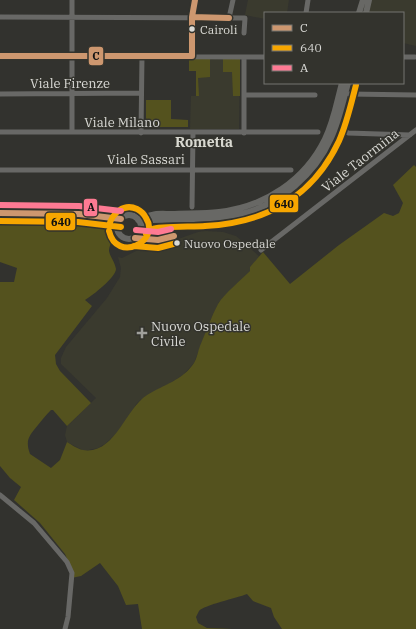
<svg xmlns="http://www.w3.org/2000/svg" width="416" height="629" font-family="'IBM Plex Serif',serif">
<style>
.built{fill:#3a3a2e}
.green{fill:#54521e}
.lines{fill:none;stroke-linecap:round;stroke-linejoin:round}
.minor{stroke:#686866;stroke-width:5}
.major{stroke:#686865;stroke-width:6}
.bus-1-casing{stroke:#33332d;stroke-width:9}
.bus-2-casing{stroke:#33332d;stroke-width:9}
.bus-3-casing{stroke:#33332d;stroke-width:9}
.bus-1{stroke:#cd976f;stroke-width:6}
.bus-2{stroke:#f7a600;stroke-width:6}
.bus-3{stroke:#fe7a93;stroke-width:6}
.bus-dot{fill:#d9d9d5;stroke:#33332d;stroke-width:1.5}
.poi-dot{fill:#9f9f9b;stroke:#33332d;stroke-width:1.5}
.labels{text-anchor:middle;stroke-width:3;stroke-linejoin:round;paint-order:stroke}
.bus-label{font-size:12px;fill:#d9d9d5;stroke:#33332d;text-anchor:start}
.street-label{font-size:13px;fill:#d9d9d5;stroke:#33332d}
.poi-label{font-size:13px;fill:#d9d9d5;stroke:#33332d;text-anchor:start}
.neighbourhood-label{font-size:14px;font-weight:bold;fill:#d9d9d1;stroke:#33332d}
.line-badge{stroke:#33332d;stroke-width:1.5}
.pale-badge-label{font-size:11px;text-anchor:middle;font-weight:bold;fill:#111}
</style>
<rect width="100%" height="100%" fill="#32322e"/>
<path class="built" d="M248,0H289L287,13H265V19L245,15Z
M366,0H416V46L403,43V13H363Z
M189,58L240,59L239,129H190L191,96H196V71H189Z
M205,231L223,232L236,236L260,257L250,267V271L219,302L211,319L194,363L183,375L172,382L146,396L137,403L121,429L105,444L98,448L89,450H82L67,442L65,435L67,426L96,398L61,364V358L66,347L107,298L120,277L121,268L118,257L122,258L148,245H164L181,238L198,232Z"/>
<path class="green" d="M189,58H210V77L198,78L199,96H196V71H189Z
M223,58L240,59V96H233L232,72H223Z
M146,100H171V119L188,120V127H146Z
M414,165L416,167V629H282L274,617L271,608L253,601L247,594C237,598 204,605 199,611C198,613 197,615 196,617L198,623L207,628L232,629H142L138,604L126,605L118,586L100,563L81,576L71,578L72,570L65,554L40,523L14,500L21,487L10,478L0,466V282H14L17,268L0,262V223H76L110,230C117,239 109,242 109,251C110,257 115,262 116,269C116,277 92,296 85,300L92,306L55,355L56,364L60,371L91,403L67,426L53,410H51C46,415 42,420 38,425C29,436 25,440 30,454L51,468L60,460L67,442C71,444 77,449 83,450C115,455 125,409 147,395C163,385 183,380 194,363C197,358 198,351 200,346C206,332 211,317 218,304C224,294 241,280 250,271V267L263,252L290,284L339,245L384,213L393,216L399,213L403,203L393,185Z"/>
<g class="lines">
<path class="minor" d="M306,13L308,0
M0,17L245,18L244,33
M229,18L233,0
M0,56L265,57
M192,56V17L195,0
M403,57H415
M355,83L345,131L348,133L410,135
M0,94L141,93
M349,94L416,95
M244,95H315
M0,132H318
M72,132V0
M141,133L142,56
M244,133V57
M0,170H291
M192,207L193,133
M0,210H51L54,214
M261,250L416,130
M0,495L34,523L67,562L72,573L68,617L65,629"/>
<path class="major" d="M359,13L363,0
M366,13L369,0
M0,213L79,214L114,219H121
M117 227a12 12 0 1 1 24 0a12 12 0 1 1-24 0Z
M0,219C34,219 86,215 117,228
M138,220C143,218 147,216 152,215C158,213 165,214 171,214C187,213 203,214 219,212C265,207 305,180 325,139C334,121 337,101 342,83
M141,228L150,221L153,220C182,219 213,220 241,214C280,205 315,174 331,138C339,121 343,101 348,83"/>
<defs>
<path id="bus-1" d="M192,17L229,18
M0,56H192
M192,56V17L195,0
M0,213L79,214L121,219
M135,238L158,240L174,236"/>
<path id="bus-2" d="M0,221L78,222L121,227
M109,226C112,213 124,203 137,209C141,211 144,214 146,218C161,241 117,264 109,231
M146,234C148,233 151,230 153,229C158,226 196,227 205,226C265,223 313,197 339,141C347,123 351,104 356,85
M134,246L158,248L177,243"/>
<path id="bus-3" d="M0,205L79,206L121,211
M136,230L158,232L171,229"/>
</defs>
<use href="#bus-1" class="bus-1-casing"/>
<use href="#bus-2" class="bus-2-casing"/>
<use href="#bus-3" class="bus-3-casing"/>
<use href="#bus-1" class="bus-1"/>
<use href="#bus-2" class="bus-2"/>
<use href="#bus-3" class="bus-3"/>
</g>
<g class="bus-dot">
<circle cx="192" cy="29" r="3.5"/>
<circle cx="177" cy="243" r="3.5"/>
</g>
<path class="poi-dot" d="M140 327h4v4h4v4h-4v4h-4v-4h-4v-4h4z"/>
<g class="labels">
<g class="bus-label">
<text x="200" y="34">Cairoli</text>
<text x="184" y="248">Nuovo Ospedale</text>
</g>
<g class="street-label">
<text x="70" y="88">Viale Firenze</text>
<text x="122" y="127">Viale Milano</text>
<text x="146" y="164">Viale Sassari</text>
<text transform="translate(360 160) rotate(-38)" y="5">Viale Taormina</text>
</g>
<g class="poi-label">
<text x="151" y="331">Nuovo Ospedale<tspan x="151" dy="15">Civile</tspan></text>
</g>
<g class="neighbourhood-label">
<text x="204" y="147">Rometta</text>
</g>
</g>
<g class="line-badge">
<rect x="88" y="46" width="16" height="20" rx="4" fill="#cd976f"/>
<rect x="269" y="194" width="30" height="19" rx="4" fill="#f7a600"/>
<rect x="83" y="198" width="15" height="19" rx="4" fill="#fe7a93"/>
<rect x="45" y="212" width="31" height="19" rx="4" fill="#f7a600"/>
</g>
<g class="pale-badge-label">
<text x="96" y="60">C</text>
<text x="284" y="208">640</text>
<text x="91" y="211">A</text>
<text x="61" y="226">640</text>
</g>
<rect x="264" y="12" width="140" height="72" fill="#33332d" stroke="#757570"/>
<rect x="272" y="25" width="20" height="6" fill="#cd976f" stroke="#757570"/>
<text x="300" y="32" font-size="12" fill="#d9d9d5">C</text>
<rect x="272" y="45" width="20" height="6" fill="#f7a600" stroke="#757570"/>
<text x="300" y="52" font-size="12" fill="#d9d9d5">640</text>
<rect x="272" y="65" width="20" height="6" fill="#fe7a93" stroke="#757570"/>
<text x="300" y="72" font-size="12" fill="#d9d9d5">A</text>
</svg>
